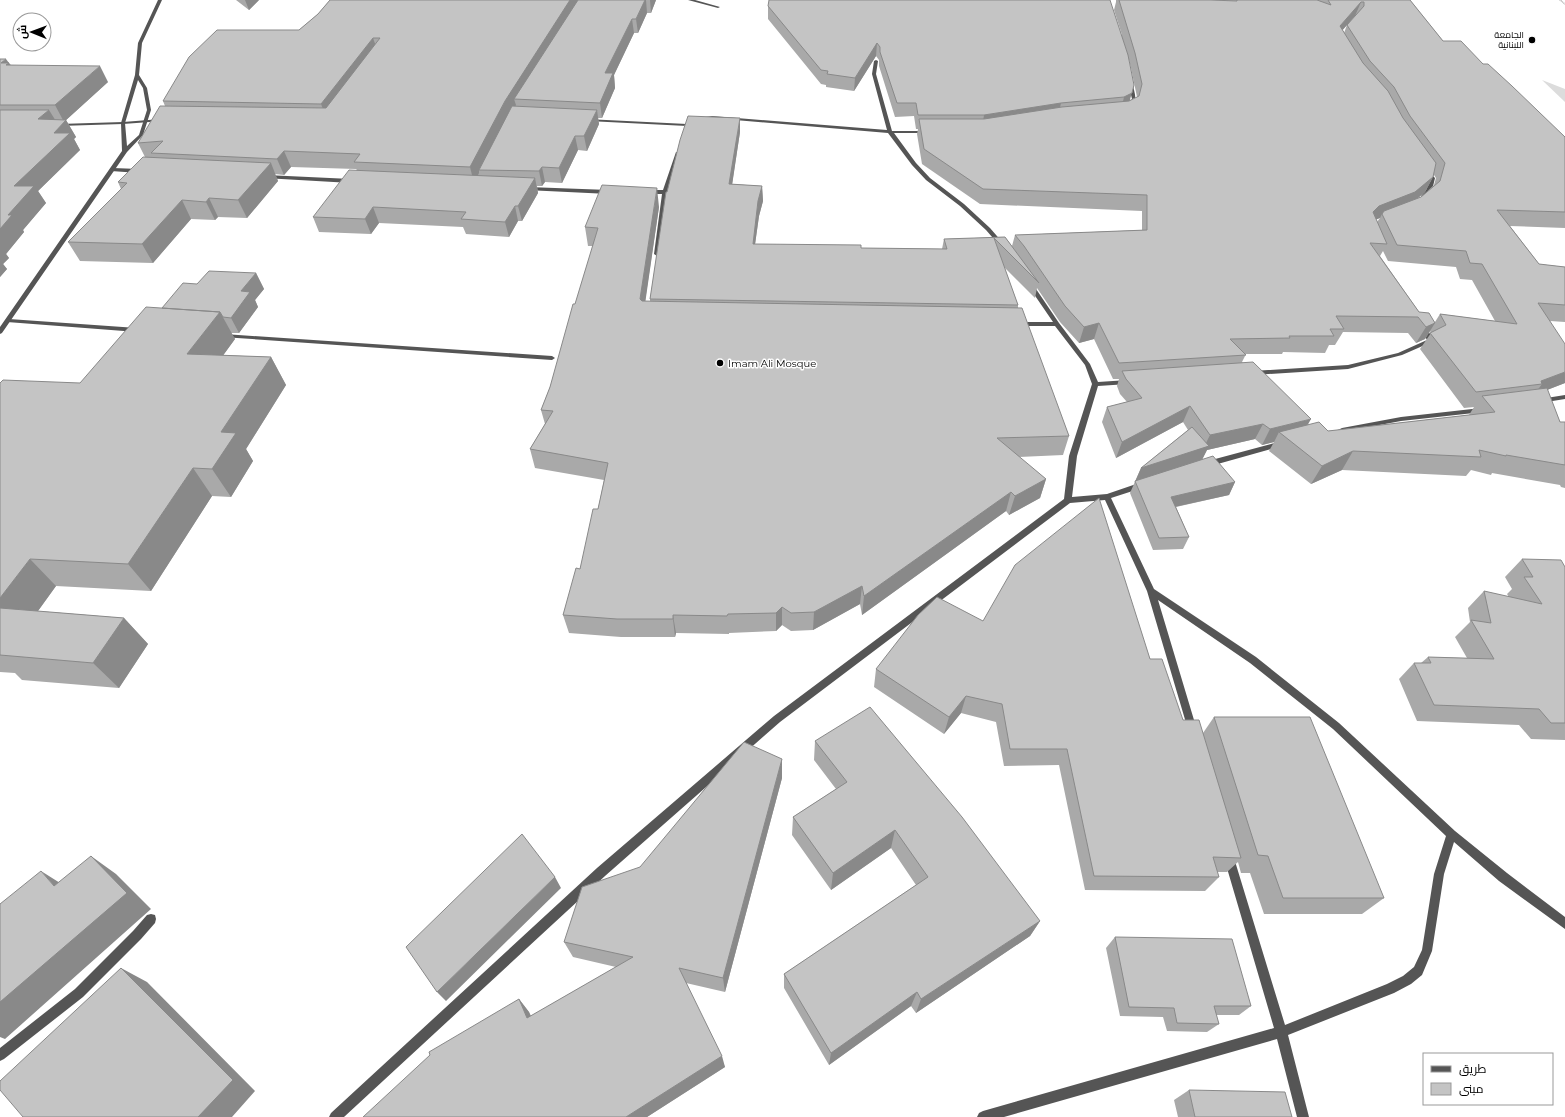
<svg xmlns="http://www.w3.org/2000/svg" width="1565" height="1117" font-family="Montserrat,Cairo,sans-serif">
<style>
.green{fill:#dcdcdc}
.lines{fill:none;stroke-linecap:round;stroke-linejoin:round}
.path{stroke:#777;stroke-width:1.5;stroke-dasharray:0.5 1;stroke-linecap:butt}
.minor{fill:#555;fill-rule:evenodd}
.tertiary{fill:#555;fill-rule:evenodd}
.wall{fill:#a9a9a9;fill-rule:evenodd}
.shaded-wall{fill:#898989}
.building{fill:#c4c4c4;stroke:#898989}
.poi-dot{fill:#000;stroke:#fff;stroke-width:1.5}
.labels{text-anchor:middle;stroke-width:3;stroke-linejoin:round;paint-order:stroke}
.far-poi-label{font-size:9px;fill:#000;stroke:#fff;text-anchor:end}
.poi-label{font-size:10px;fill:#000;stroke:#fff;text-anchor:start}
</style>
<rect width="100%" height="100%" fill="#fff"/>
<path class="green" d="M1542,80L1565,89V102Z"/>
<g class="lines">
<path class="path" d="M1560,0L1565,4"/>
<path class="minor" d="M688,0H695L720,7L718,8Z
M876,60L878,61L876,74L892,131H927L929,132L927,133H894L916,163L930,178L964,204L990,228L1003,243V245H999L986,230L960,206L926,180L912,165L888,133L712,118L701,119L699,118L712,116L887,130L872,74L874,61Z
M1130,81L1132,82C1134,91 1139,102 1131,108L1129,107L1132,99L1128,82Z
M161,119L163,120V121L123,124L59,126L57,125L59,124L123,122Z
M586,119L687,124L689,125L687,126L588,121H586Z
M676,152L681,153L668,192L660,254L657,256L654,254L662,194H646L643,192L646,190H663Z
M113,168L139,169L142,171L139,173L111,171V169Z
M1426,169L1435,178C1433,186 1432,194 1424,198L1421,196L1426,190L1429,178L1423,171Z
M266,175L351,179L354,181L351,183L264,178V176Z
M528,187L609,190L612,192L609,194L526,190L525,189Z
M1030,282L1032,283L1059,323L1090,364L1098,382L1128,380L1131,382L1128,384L1098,386L1077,456L1072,497L1107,494L1142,482L1145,483L1146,485L1145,487L1111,498L1154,589L1256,657L1339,723L1455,831L1507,873L1565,917V929L1499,881L1454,842L1444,874L1432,951L1422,975L1411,984L1394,993L1288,1035L1309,1117H1297L1277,1039L1004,1117H977L979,1113L983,1111L1274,1028L1224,858L1225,854L1229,853L1233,854L1234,858L1285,1025L1387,984L1403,976L1414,967L1422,950L1434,874L1446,836L1333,729L1250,663L1158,600L1197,730L1195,733L1192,734L1189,733L1147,591L1105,500L1070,503L780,722L605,876L344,1117H329L331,1113L597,868L774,716L1064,499L1069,456L1092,384L1085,365L1055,326H1018L1015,324L1018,322H1053L1027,284Z
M9,319L137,328L140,330L137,332L7,322V320Z
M1422,323L1425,325L1434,341L1402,355L1348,369L1253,375L1250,373L1253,371L1348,365L1398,353L1427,340L1419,325Z
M224,334L552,356L555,358L552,360L222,337V335Z
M1565,395V399L1540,403L1537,401L1540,399Z
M1481,408H1483L1484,410L1483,412L1401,421L1342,432L1338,430L1342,428L1401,417Z
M1282,441H1285L1286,443L1285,445L1207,467L1203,464L1204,462Z
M151,914L155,915L156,919L155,923L141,939L83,997L4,1059L0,1061V1048L75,989L133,931L147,915Z"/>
<path class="tertiary" d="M158,0H162L142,43L139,75L147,88L151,110L143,135L127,152L2,333L0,334V327L122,151L121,123L135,75L138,43ZM138,80L143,88L147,110L139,135L127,146L125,123Z"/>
</g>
<path class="wall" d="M236,0H259L249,10Z
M330,0H656L651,13H647L638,33H634L614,75L615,88L602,118H598L599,124L587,151L578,150L562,183L545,182L542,186H537L538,193L522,221H518L509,237L466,234L463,227L379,223L371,234L319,232L313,217L357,170L356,169L291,167L284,175L275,174L278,181L247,218L218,217L215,220L191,219L153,263L80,261L68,242L121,189L118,182L145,157L138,143L165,106L163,101L299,30L318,14Z
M1116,0H1410L1443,41L1483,64L1565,137V228L1510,226L1539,264L1565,267V322L1550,321L1565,383L1547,390L1560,422H1565V488L1561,487L1560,485L1492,473L1491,475L1471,470L1466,476L1342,470L1311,484L1269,451L1274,442L1262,445L1255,439L1207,450L1202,459L1235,482L1229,495L1176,507L1189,537L1183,549L1153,550L1130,493L1141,468L1188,430L1183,422L1116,458L1102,422L1107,407L1127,402L1120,394L1117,386L1119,379H1113L1094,339L1079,343L1060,322L1037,288L1035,298L1004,267L1018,305V308L1069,436L1063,455L1019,457L1046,479L1040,498L1009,515L1006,511L862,615L860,604L813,630L791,631L782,625L776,631L729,633V634L676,633L675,637H621L569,633L563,615L580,569L598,509L604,480L535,468L530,449L545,424L541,410L550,387L593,246H588L585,227L659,207L645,301L650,302V299L667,192L740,132L732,184L762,186L763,201L759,216L755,244L861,248L942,249L944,239L1005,237L1012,246L1015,235L1142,230V211L980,204L922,164L917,134L918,129H916L914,116L895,117L879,66V60L876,56L854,91L826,87V85L821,84L768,19V6L1122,35L1114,10L1116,2ZM1355,16H1356L1347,25L1344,33L1342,30ZM1129,60L1131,68L1137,97L1130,100ZM1434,175L1436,178L1434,185L1421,197L1418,198L1425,192L1433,177ZM1380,218L1377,222L1376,219ZM1383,251L1388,261L1456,267L1460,279L1472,280L1495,321L1440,314L1435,322L1419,312L1380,256ZM1430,331L1431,333L1420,349L1464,408L1474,407L1469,415L1328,431L1307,425L1242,362L1246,354H1282L1283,352L1325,353L1329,345H1335L1343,332L1408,333L1416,343L1425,339Z
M0,59L9,63L11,65L108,82L66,120L76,137L74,139L80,150L38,191L46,203L23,230L24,232L6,254L9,258L3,264L7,269L0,277Z
M256,273L264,289L255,300L258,307L239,333H231L235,339L223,355L271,357L286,385L246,449L253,461L231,497L212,496L151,591L56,586L38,611L124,618L148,644L119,688L22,680L15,673L0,672V383H80L162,308L197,284Z
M1522,559L1565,567V740L1531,739L1519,725L1417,721L1399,679L1414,663H1421L1428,657L1467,658L1455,637L1470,622L1468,608L1484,591L1509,597L1507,594L1512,589L1505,577Z
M983,621L1150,659L1183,720L1203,733L1214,717L1384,898L1362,914H1264L1250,873H1241L1238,862L1227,872H1217L1219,877L1205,891L1085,890L1059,765L1004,766L996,722L961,713L944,734L874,687L876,669Z
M815,741L1040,921L1030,936L916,1013L911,1006L829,1065L784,988V974L916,885L891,848L831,890L792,835L793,817L836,789L814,760Z
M782,759V778L725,992L686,983L725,1067L647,1117H363L519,999L529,1012L531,1016L616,967L573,957L564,942L640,867Z
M1115,937L1251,1006L1239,1015H1216L1219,1024L1207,1032L1167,1031L1163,1017L1120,1016L1106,948Z
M1189,1090L1292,1117H1178L1174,1100Z"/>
<path class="shaded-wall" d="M245,0H259L249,10Z
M570,0H584L514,99L516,105L479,170V173L474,183L470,167L505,101Z
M645,0H646L647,13L638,33L636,19Z
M650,0H656L651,13Z
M1361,2L1355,16L1334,40L1340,26Z
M632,19L634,33L614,75L615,88L602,118L600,103L605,73Z
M373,38L378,52L327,119L321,104Z
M877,43L876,56L854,91L855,78Z
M6,59L9,63L19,79L1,63Z
M100,66L108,82L64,122L55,105Z
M1134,85L1128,107L1121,111L1124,97Z
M1061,103L1058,117L982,128L984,115Z
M49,110L59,126L38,119Z
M597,110L599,124L587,151L584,136Z
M740,118V132L730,199L729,184Z
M66,120L76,137L74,139L80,150L38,191L46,203L23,230L24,232L6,254L9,258L3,264L7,269L0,277V229L8,215L14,186L54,133Z
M575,136L578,150L562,183L559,168Z
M284,151L291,167L284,175L277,159Z
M271,163L278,181L247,218L238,200Z
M542,167L545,182L542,186L539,171Z
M1433,177L1425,192L1406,208L1382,214L1380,218L1370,222L1373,212L1379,206Z
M535,178L538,193L522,221L518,206Z
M762,186L763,201L759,216L753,259V244L758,201Z
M657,188L659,207L643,318L640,299Z
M209,198L218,217L215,220L206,202Z
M182,200L191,219L153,263L142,244Z
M515,206L518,221L509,237L505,222Z
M373,207L379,223L371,234L365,219Z
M256,273L264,289L255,300L258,307L239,333L231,318L241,291Z
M220,312L235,339L204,382L187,354Z
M1099,323L1094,339L1079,343L1084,327Z
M1435,323L1425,339L1416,343L1426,327Z
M271,357L286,385L246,449L253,461L231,497L212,469L221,432Z
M1565,372V383L1534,395L1542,384L1541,381Z
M1190,406L1183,422L1116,458L1122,442Z
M1311,419L1302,435L1279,432L1274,442L1262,445L1270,429Z
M1263,424L1255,439L1207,450L1201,462L1135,481L1134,484L1141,468L1204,447L1210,435Z
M1353,451L1342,470L1311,484L1322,466Z
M193,468L212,496L151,591L128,564Z
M1046,479L1040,498L1009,515L1015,496Z
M1235,482L1229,495L1165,509L1171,497Z
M1011,492L1006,511L862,615L864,596Z
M30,559L56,586L22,633L0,613V598Z
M862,586L860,604L813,630L814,612Z
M782,607V625L776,631V613Z
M673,615L676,633L675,637L673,619Z
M124,618L148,644L119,688L93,663Z
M966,696L961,713L944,734L949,717Z
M782,759V778L725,992L723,978Z
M895,830L891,848L831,890L833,873Z
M91,856L116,874L151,909L5,1039L0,1037V1002Z
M41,871L68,888L54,886Z
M555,877L561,888L446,1001L437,992Z
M1040,921L1030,936L916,1013L921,999Z
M121,968L147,982L255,1091L232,1117H198Z
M917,992L911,1006L829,1065L831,1053Z
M519,999L529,1012L537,1031L527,1018Z
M722,1056L725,1067L647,1117H626Z"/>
<path class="building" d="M330,0H570L505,101L470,167L354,162L360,154L284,151L277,159L151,153L163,141L138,143L160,106L326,108L380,38H373L321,104L163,101L189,57L217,30H299L318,14Z
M578,0H645L636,19H632L605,73H613L600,103L514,99Z
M769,0H1110L1128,55L1134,85L1132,93L1124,97L1061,103L984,115H918L916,103H897L880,52V47L877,43L855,78L827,74L828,71L821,70L768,6Z
M1119,0H1211L1237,1V0H1317L1331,5L1328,0H1410L1443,41H1461L1483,64H1488L1512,86L1565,137V212L1497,210L1539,264L1565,267V305L1538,303L1565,344V372L1541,381L1542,384L1476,392L1430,333L1446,325L1440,314L1517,324L1482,264L1470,263L1466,251L1397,245L1382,214L1384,211L1421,197L1440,181L1445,163L1410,116L1394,87L1370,61L1347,25L1364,6V2H1361L1340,26L1363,63L1388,91L1403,118L1436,163L1433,177L1415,192L1379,206L1373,212L1387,244L1370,243L1419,312L1429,313L1435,323L1426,327L1418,317L1336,316L1344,329H1330L1334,336H1289L1290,338L1230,339L1246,355L1119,363L1099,323L1084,327L1065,306L1024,246L1015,235L1147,230V195L983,189L924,149L919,119H984L1062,107L1129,101L1139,96L1142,84L1135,53Z
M0,59H6L1,63H9L6,65L100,66L55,105H0Z
M512,106L597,110L584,136H575L559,168L542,167L539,171L479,170Z
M0,110H49L38,119L66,120L54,133H70L14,186H34L8,215H12L0,229Z
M688,116L740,118L729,184L762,186L758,201L753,244L861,245V248L947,249L944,239L1005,237L1039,283L994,238L1018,305L650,299L666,192H667L680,140Z
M143,157L271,163L238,200L209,198L206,202L182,200L142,244L68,242L127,183L118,182Z
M349,170L535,178L518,206H515L505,222L461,219L466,212L373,207L365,219L313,217Z
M602,185L657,188L640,299L642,301L1022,308L1069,436L997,438L1046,479L1015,496L1011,492L864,596L862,586L814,612L791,613L782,607L776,613L728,614L727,616L673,615V619H617L563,615L576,568L580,569L593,509H598L608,463L530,449L553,411L541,410L550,387L573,304H575L598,228L585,227Z
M209,271L256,273L241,291L250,292L231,318L223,317L220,312L162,308L183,283L197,284Z
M146,307L220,312L187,354L271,357L221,432L236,433L212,469L193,468L128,564L30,559L0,598V383L3,380L80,383Z
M1253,362L1311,419L1270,429L1263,424L1210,435L1190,406L1122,442L1107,407L1142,398L1126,379L1122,371Z
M1547,388L1560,422H1565V465L1506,455V456L1479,450L1481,457L1353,451L1322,466L1279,432L1319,422L1328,431L1495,412L1482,396Z
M1192,427L1209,446L1141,468Z
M1213,456L1235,482L1171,497L1189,537L1159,538L1135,481Z
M1099,498L1150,659H1162L1183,720H1199L1241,858L1213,857L1219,877L1094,876L1067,749H1010L1002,704L966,696L949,717L876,669L918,615L937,597L983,621L1015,565Z
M1522,559L1561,560L1565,567V723H1551L1539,709L1434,705L1414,663H1431L1428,657L1494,659L1471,620L1491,623L1484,591L1542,604L1524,577H1533Z
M0,608L124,618L93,663L0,655Z
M870,707L962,817L1040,921L921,999L917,992L831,1053L784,974L928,877L895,830L833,873L793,817L847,782L815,741Z
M1214,717H1310L1384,898H1283L1268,856L1258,855Z
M744,742L782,759L723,978L679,968L722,1056L626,1117H363L430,1055L429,1052L519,999L527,1018L633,957L564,942L582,887L640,867Z
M522,834L555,877L437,992L406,947Z
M91,856L127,893L0,1002V904L41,871L54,886Z
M1115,937L1232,939L1251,1006H1214L1219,1024L1177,1023L1174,1008L1129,1007Z
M121,968L233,1080L198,1117H23L0,1090V1081Z
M1189,1090L1285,1092L1292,1117H1195Z"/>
<g class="poi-dot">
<circle cx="1532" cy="40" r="4"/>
<circle cx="720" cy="363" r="4"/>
</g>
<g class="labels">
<g class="far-poi-label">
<text x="1524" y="38">الجامعة<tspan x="1524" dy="10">اللبنانية</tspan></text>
</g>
<g class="poi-label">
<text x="728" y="367">Imam Ali Mosque</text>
</g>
</g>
<rect x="1423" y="1053" width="130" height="52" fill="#ffffff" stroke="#999999"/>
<rect x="1431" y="1066" width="20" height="6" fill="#555555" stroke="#999999"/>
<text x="1459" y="1073" font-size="12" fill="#000000">طريق</text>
<rect x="1431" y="1083" width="20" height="12" fill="#c4c4c4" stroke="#999999"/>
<text x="1459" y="1093" font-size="12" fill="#000000">مبنى</text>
<g transform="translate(32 32) rotate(271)"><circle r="19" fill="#ffffff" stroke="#999999"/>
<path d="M0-3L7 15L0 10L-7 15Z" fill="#000000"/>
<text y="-6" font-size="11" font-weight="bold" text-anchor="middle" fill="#000000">ش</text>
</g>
</svg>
